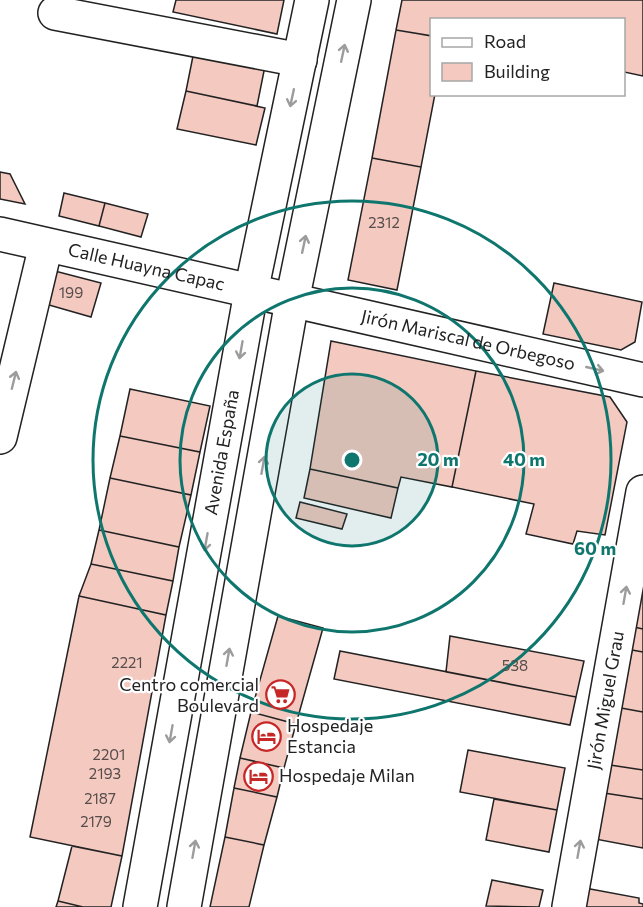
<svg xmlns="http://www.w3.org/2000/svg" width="643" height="907" font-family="Commissioner,sans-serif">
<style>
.building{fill:#f3c9c0;stroke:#222;stroke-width:1.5}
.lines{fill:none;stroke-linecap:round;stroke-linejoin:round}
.minor-casing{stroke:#222;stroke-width:36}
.major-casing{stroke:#222;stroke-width:36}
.minor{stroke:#fff;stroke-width:33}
.major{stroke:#fff;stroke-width:33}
.oneway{stroke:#9c9c9c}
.ring{fill:none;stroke:#0f766e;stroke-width:3}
.labels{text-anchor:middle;stroke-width:4.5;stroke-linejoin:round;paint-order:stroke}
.number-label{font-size:15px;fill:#564c4a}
.street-label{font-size:18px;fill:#222;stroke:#fff}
.poi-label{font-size:18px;fill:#222;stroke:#fff;text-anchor:start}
.centre{fill:#0f766e;stroke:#fff;stroke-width:3}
.ring-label{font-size:18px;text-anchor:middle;font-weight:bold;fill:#0f766e;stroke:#fff;stroke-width:4.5;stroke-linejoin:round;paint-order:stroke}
</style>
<rect width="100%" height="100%" fill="#fff"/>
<path class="building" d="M176,0H284L277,34L173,12Z
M402,0H643V76L624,72V20H432V36L396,30Z
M396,30L432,36V94H435L421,167L372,158Z
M194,51L265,66L257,106L186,91Z
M186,91L265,108L256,145L177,129Z
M372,158L421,167L397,290L348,280Z
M0,172L10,174L25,204L0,199Z
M64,193L105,203L99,226L59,216Z
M105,203L148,214L141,237L99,226Z
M51,270L101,283L91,317L42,303Z
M554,283L642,302L635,342L621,350L543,334Z
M331,341L476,371L452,487L401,477L398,488L310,469Z
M476,371L610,397L627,422L605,535L577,531L573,544L526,534L534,504L452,487Z
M130,389L210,406L200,452L120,436Z
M120,436L200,452L191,495L110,478Z
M310,469L398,488L391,518L304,498Z
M110,478L191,495L179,547L99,530Z
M300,502L347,514L342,529L296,518Z
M99,530L179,547L173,581L91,564Z
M91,564L173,581L166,615L79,596Z
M643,582V629L634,627Z
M79,596L166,615L122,856L30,837Z
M278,616L323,628L296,724L251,712Z
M634,627L643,629V652L632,650Z
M450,636L584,661L576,697L446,672Z
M632,650L643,652V712L621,708Z
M340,651L576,697L570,725L334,679Z
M621,708L643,712V770L610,765Z
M251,712L296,724L284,768L240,758Z
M468,750L565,768L557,810L460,792Z
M240,758L284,768L277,797L234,788Z
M610,765L643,770V799L604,793Z
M234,788L277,797L264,845L225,837Z
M604,793L643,799V848L595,839Z
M494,799L557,810L549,852L486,840Z
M225,837L264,845L249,907H210Z
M72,846L122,856L111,907H83L58,901Z
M492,880L543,890L539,907L486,906Z
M585,888L639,898V903L643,904V907H583Z
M58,901L83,907H56Z"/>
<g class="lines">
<defs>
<g id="minor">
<path d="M55,13L300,60"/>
<path id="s1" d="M0,234L643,380"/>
<path d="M0,437L46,245"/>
<path id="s2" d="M569,907L643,492"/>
</g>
<g id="major">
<path id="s3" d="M140,907L251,292L312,0"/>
<path d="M184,907L292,301L354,0"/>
</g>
</defs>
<use href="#minor" class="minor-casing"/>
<use href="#major" class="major-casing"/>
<use href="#minor" class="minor"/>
<use href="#major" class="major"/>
</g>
<defs><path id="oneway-shaft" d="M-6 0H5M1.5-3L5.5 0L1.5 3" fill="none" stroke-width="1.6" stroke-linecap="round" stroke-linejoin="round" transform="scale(1.5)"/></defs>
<g class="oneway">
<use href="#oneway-shaft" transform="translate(343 53) rotate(-78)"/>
<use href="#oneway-shaft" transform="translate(292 98) rotate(102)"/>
<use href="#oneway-shaft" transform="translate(304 244) rotate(-78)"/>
<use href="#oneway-shaft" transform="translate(241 350) rotate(100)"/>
<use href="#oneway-shaft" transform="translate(595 369) rotate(13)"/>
<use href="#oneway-shaft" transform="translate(14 380) rotate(-76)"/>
<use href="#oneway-shaft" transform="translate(263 465) rotate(-80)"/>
<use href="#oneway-shaft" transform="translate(206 542) rotate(100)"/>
<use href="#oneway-shaft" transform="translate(625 595) rotate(-80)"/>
<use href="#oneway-shaft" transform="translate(228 657) rotate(-80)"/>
<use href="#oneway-shaft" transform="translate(171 734) rotate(100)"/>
<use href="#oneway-shaft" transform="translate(194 849) rotate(-80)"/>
<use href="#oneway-shaft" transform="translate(579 849) rotate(-80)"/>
</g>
<circle cx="352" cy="460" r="86" fill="#0f766e" fill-opacity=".12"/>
<g class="ring">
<circle cx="352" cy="460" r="86"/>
<circle cx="352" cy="460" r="172"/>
<circle cx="352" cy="460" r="259"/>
</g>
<defs>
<symbol id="supermarket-ring" viewBox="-11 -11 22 22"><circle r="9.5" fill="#fff" stroke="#c62828" stroke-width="1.5"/><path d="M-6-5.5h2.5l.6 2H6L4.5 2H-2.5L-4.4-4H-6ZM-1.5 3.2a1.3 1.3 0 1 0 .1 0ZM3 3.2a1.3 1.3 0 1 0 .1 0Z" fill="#c62828"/></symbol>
<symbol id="hotel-ring" viewBox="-11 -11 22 22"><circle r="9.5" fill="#fff" stroke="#c62828" stroke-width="1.5"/><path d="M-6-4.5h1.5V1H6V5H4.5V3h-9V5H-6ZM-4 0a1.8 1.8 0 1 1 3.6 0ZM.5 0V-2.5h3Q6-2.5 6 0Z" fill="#c62828"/></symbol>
</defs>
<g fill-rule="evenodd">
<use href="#supermarket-ring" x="264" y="678" width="33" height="33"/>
<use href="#hotel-ring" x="250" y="720" width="33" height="33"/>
<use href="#hotel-ring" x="242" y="760" width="33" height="33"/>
</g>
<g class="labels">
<g class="number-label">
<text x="384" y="228">2312</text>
<text x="71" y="298">199</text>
<text x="127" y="668">2221</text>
<text x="515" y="671">538</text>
<text x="109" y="760">2201</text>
<text x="105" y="779">2193</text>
<text x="100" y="804">2187</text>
<text x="96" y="827">2179</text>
</g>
<g class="street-label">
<text dy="6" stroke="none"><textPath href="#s1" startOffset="150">Calle Huayna Capac</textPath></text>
<text dy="6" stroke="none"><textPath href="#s1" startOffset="480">Jirón Mariscal de Orbegoso</textPath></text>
<text dy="6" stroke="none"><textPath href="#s3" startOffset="462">Avenida España</textPath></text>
<text dy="6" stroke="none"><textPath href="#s2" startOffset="210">Jirón Miguel Grau</textPath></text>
</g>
<g class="poi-label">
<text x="259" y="691" text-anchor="end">Centro comercial<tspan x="259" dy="21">Boulevard</tspan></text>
<text x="287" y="732">Hospedaje<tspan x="287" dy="21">Estancia</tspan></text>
<text x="279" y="782">Hospedaje Milan</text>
</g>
</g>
<circle cx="352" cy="460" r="9" class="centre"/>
<g class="ring-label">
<text x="438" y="466">20 m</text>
<text x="524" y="466">40 m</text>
<text x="595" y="555">60 m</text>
</g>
<rect x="430" y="18" width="195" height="78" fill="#ffffff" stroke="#a7a7a7" stroke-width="1.5"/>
<rect x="442" y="38" width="30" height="9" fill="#ffffff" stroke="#a7a7a7" stroke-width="1.5"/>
<text x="484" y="48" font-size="18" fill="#222222">Road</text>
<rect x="442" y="63" width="30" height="18" fill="#f3c9c0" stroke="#a7a7a7" stroke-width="1.5"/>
<text x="484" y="78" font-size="18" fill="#222222">Building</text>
</svg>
